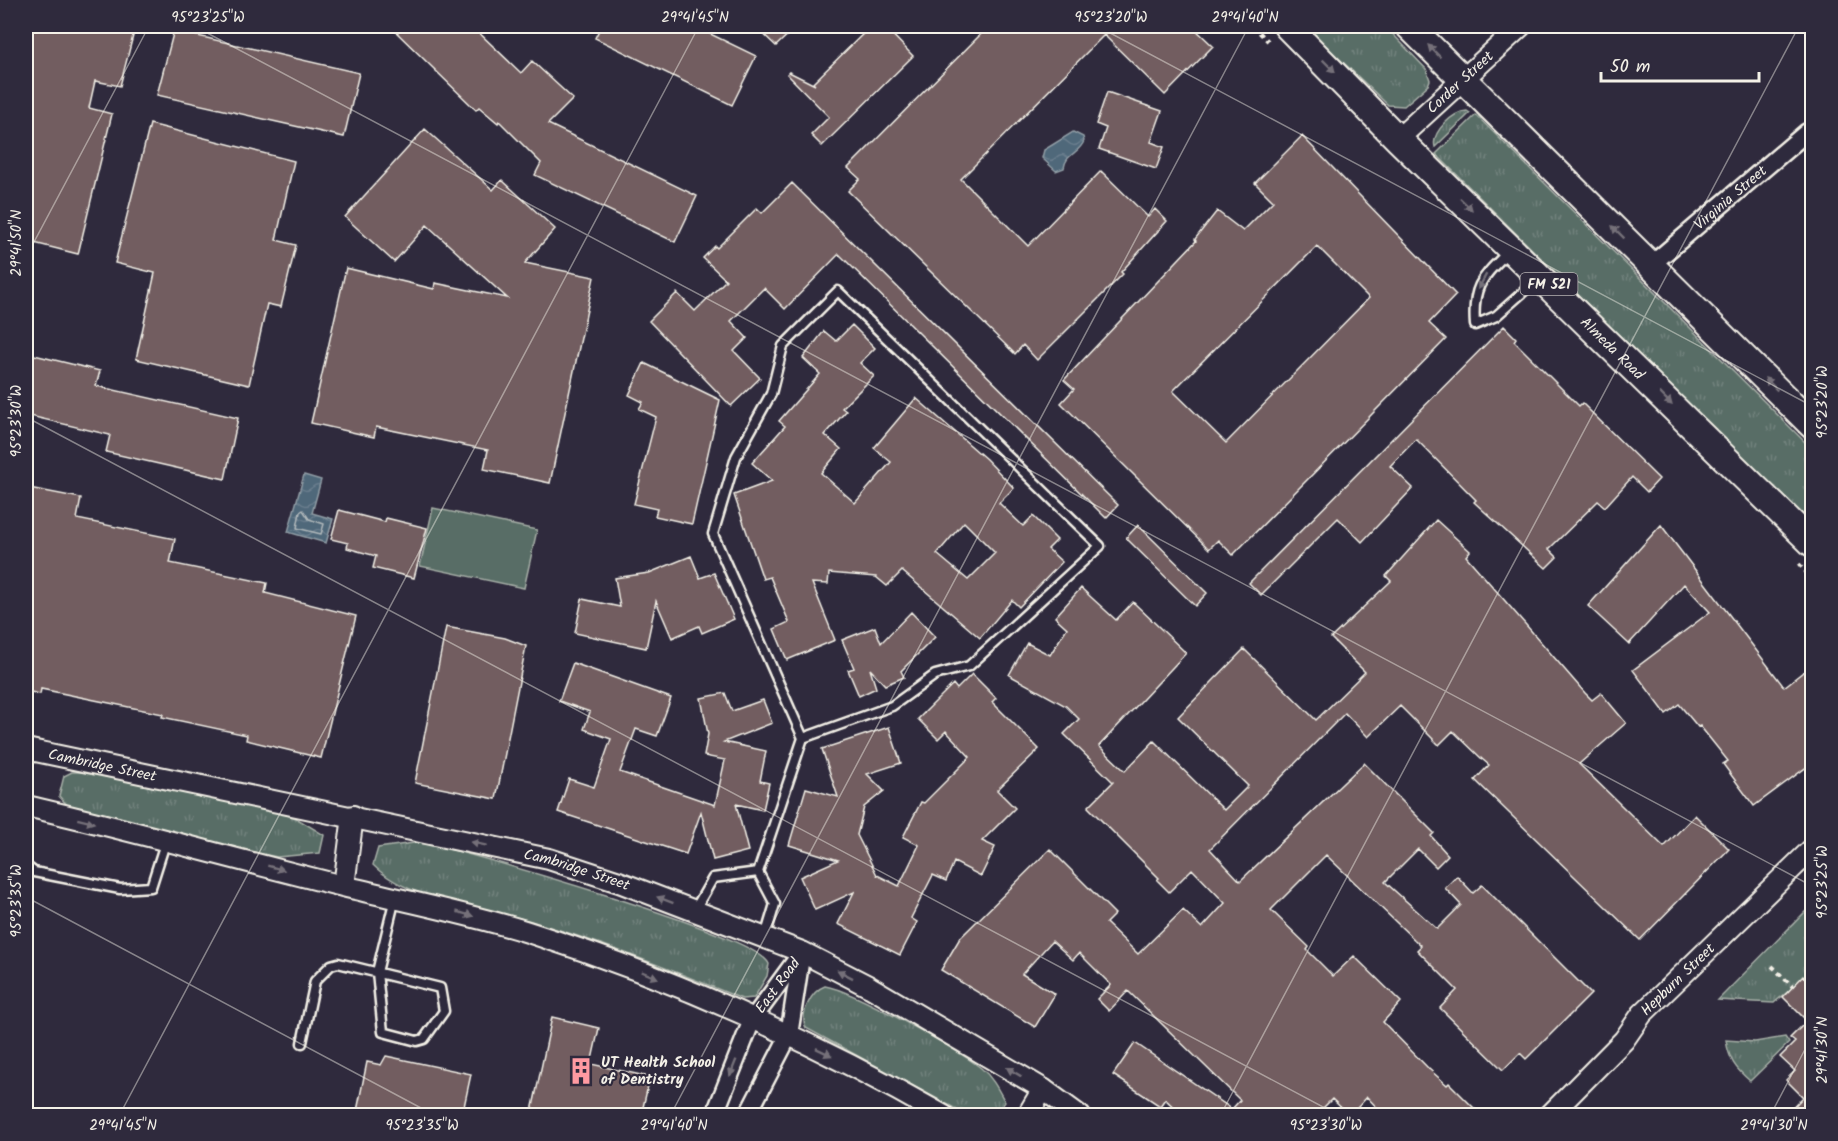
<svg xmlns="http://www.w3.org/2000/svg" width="1838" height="1141" font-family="Kalam,sans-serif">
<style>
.grass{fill:url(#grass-tufts);stroke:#a6afa7;stroke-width:1.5}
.garden{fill:#596d66;stroke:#a6afa7;stroke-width:1.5}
.water{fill:url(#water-waves);stroke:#919ea6;stroke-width:1.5}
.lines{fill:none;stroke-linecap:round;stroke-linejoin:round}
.shore{stroke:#b2babc;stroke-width:1.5}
.building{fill:#725d60;stroke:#f4f1e8;stroke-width:1.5;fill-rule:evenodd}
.service-casing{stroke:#f4f1e8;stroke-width:13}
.minor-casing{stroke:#f4f1e8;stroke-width:21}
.tertiary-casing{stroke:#f4f1e8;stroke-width:24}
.primary-casing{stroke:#f4f1e8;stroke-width:30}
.path{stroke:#f4f1e8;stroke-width:4;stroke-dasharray:4.5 4.5;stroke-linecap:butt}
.service{stroke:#2f2a3d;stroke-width:8}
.minor{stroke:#2f2a3d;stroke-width:16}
.tertiary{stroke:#2f2a3d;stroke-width:20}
.primary{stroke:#2f2a3d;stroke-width:26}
.oneway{fill:#747079}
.ticks{fill:none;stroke:#f4f1e8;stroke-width:1.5;stroke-opacity:0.45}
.labels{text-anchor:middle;stroke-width:4.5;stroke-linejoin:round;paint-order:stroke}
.shield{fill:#2f2a3d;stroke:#b9b5b5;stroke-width:1.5}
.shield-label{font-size:14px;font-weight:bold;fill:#f4f1e8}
.street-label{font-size:15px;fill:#f4f1e8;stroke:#2f2a3d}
.poi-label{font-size:15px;font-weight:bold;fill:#f4f1e8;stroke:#2f2a3d;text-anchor:start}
.neatline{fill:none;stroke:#f4f1e8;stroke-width:2}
.ticks-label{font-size:15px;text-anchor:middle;fill:#f4f1e8}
</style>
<defs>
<pattern id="grass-tufts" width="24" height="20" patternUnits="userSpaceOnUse" patternTransform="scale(1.5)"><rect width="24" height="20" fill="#596d66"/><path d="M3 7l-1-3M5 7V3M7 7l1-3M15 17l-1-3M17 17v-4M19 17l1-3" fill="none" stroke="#71827c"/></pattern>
<pattern id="water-waves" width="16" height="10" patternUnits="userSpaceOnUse" patternTransform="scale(1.5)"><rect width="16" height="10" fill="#4f677a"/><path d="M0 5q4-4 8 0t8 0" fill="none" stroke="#697d8d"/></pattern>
</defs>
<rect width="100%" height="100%" fill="#2f2a3d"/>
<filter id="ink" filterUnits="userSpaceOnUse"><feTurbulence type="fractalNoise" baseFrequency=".0167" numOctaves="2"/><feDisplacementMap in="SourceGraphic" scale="12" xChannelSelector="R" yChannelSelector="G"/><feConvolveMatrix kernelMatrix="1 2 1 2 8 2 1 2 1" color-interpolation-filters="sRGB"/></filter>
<g filter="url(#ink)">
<path class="grass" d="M1305,26H1385L1426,69L1430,80L1428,85L1404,106L1388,105Z
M1467,111L1470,113L1435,147C1431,132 1453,112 1467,111Z
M1476,115L1812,449V527L1436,154Z
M72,772H87L275,811L296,818L324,835L320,853L277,857L179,837L69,807L59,796L64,776Z
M421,842C466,852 757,934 769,964L767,976L754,998L742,999C673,970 603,943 531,921C483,907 410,902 373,865L378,848Z
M1809,908C1814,925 1818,958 1807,974C1799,985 1784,994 1774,1003L1718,1000Z
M825,986C852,990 957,1049 981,1068C992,1077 998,1089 1005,1102L996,1115L954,1108L806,1028C799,1015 811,991 825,986Z
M1785,1037L1789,1043L1750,1081C1735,1068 1729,1060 1726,1040L1755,1042Z"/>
<path class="garden" d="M433,508L537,530L524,588L420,566Z"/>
<path class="water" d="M1073,132L1083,137L1084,141C1079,154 1066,153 1064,168L1056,171L1042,158L1044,150Z
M304,475L321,480L312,513L333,519L326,543L288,532Z"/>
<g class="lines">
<path class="shore" d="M303,510L309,519L324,524L321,534L297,528L300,512Z"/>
</g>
<path class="building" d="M26,26H107L134,32L120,86L95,81L89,108L112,114L78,254L26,241V101L31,76L26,75Z
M175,26H191L189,34L359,73L344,137L157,95Z
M390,26H472L521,73L532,61L573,99L548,124L697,196L675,242L535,175L541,163L499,121L498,123L479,107L476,110Z
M601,26H694L756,56L732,105L595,38Z
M755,26H797L776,46Z
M871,26H884L913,56L822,146L811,135L829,117L787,74L789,72L815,85L813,83Z
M989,26H1192L1213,46L1165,95L1104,35L961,179L1028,246L1101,171L1148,217L1155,209L1167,221L1121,272L1123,274L1037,360L1023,345L1015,354L848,191L860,179L848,168Z
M1107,92L1162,111L1151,142L1164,147L1156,169L1099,149L1106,128L1096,124Z
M150,124L294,161L276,240L296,245L281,307L267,304L249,385L136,359L155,273L115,263Z
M425,129L493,190L502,180L555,229L525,263L594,277L550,483L484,469L488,450L376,427L374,437L311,423L346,268L434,289L435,283L507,298L427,225L394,262L345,217Z
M1302,136L1456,295L1429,323L1446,339L1233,555L1218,540L1209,549L1061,403L1074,389L1064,380L1196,241L1195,239L1217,211L1243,231L1273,201L1255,183ZM1317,246L1369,298L1226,443L1173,391Z
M792,183L1118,505L1106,518L839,254L785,309L764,288L731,321L747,338L734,351L760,378L731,406L649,321L677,293L695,311L726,280L703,258L715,246L717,248L757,208L762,213Z
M852,325L875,348L860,363L874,376L842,408L846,411L825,435L841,449L821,473L855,503L891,462L874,448L916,398L986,459L1014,488L999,503L1023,526L1033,516L1057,540L1048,549L1062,562L1019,607L1012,600L980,638L902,571L887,586L876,577L829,573L828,584L812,583L835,640L787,660L774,629L789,622L770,577L763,579L734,495L772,481L752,463L785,426L779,421L820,374L803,358L824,331L836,341ZM964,522L995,553L968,580L937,554Z
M1504,326L1516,338L1514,341L1579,406L1582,403L1659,479L1647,492L1632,477L1605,507L1598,501L1549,549L1557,557L1546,568L1474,502L1476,500L1416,439L1390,466L1413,488L1362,542L1338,518L1261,595L1249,583Z
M26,353L100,371L96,386L238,418L225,479L106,452L110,435L26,415Z
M644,363L720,400L692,524L655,516L657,509L634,504L656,417L639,409L643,402L629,395Z
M29,488L81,498L77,519L175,539L170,563L267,583L265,593L356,616L321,758L246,740L247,735L162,717L163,714L41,689L40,694L26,691V506Z
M339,510L385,522L386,518L427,528L414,578L373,568L376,556L347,548L348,543L331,539Z
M1436,520L1470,551L1466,556L1585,693L1592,700L1601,693L1626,723L1579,764L1664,847L1695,815L1729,849L1640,940L1475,780L1489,765L1482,759L1453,731L1439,745L1400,706L1368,737L1345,713L1210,849L1240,881L1364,763L1434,833L1431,836L1448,855L1436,867L1418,849L1385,882L1437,929L1461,905L1445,888L1457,876L1473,893L1482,885L1591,994L1526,1059L1520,1053L1503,1070L1440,1008L1457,990L1417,950L1421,946L1326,855L1271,910L1309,947L1307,950L1333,976L1354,956L1401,1002L1383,1022L1429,1069L1447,1085L1449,1083L1482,1116H1385L1367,1097L1350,1116L1332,1099L1315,1116H1183L1165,1099L1160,1106L1113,1075L1135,1043L1232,1109L1240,1100L1128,991L1109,1011L1097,999L1111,985L1079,953L1073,960L1052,941L1022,974L1055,994L1035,1027L941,970L960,938L1050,849L1115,914L1106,923L1138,954L1183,910L1202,928L1225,903L1192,869L1169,892L1157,880L1159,878L1088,807L1113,782L1064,734L1079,719L1066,706L1009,675L1027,643L1050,655L1067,628L1055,617L1081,588L1116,620L1133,602L1186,653L1099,746L1125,771L1154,741L1224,810L1248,786L1178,717L1244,649L1316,720L1365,672L1331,638L1391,581L1386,576Z
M1138,525L1207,593L1195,606L1126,538Z
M1661,525L1784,687L1812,665V763L1754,806L1723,764L1728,761L1700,726L1698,727L1679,704L1666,714L1633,670L1710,612L1684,584L1629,644L1588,606Z
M691,556L700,578L714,573L734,619L702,633L699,626L672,638L656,601L646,648L575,633L582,599L620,607L615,578L649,573Z
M911,612L935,637L901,671L904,677L885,685L870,669L876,688L859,696L848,670L854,668L842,640L875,627L881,643Z
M446,627L505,638L526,646L496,799L415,783Z
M573,663L671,698L657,736L636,729L620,772L715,805L725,760L704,756L708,734L701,698L725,693L732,711L763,700L772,723L724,742L766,751L760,781L769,783L763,810L736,804L748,851L713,860L701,812L686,854L558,812L569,779L594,787L611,739L584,729L590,712L559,701Z
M972,674L996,698L992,702L1039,749L997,790L1015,808L982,841L995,847L981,876L954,862L946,881L933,875L911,918L917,922L900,955L838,924L854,892L815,910L800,877L838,860L789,845L806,788L838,797L822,749L889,727L901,763L867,774L884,791L864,807L857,835L877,875L899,886L919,845L903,837L921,802L924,803L970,757L946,731L938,739L918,719L953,684L957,689Z
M1803,976L1812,985V1110L1807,1116H1785L1803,1097L1786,1080L1795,1071L1780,1057L1795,1042L1790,1038L1807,1021L1783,997Z
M552,1017L599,1028L591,1064L650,1077L641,1116H531Z
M386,1056L471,1074L462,1116H356L367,1062L381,1065Z"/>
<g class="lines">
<defs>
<path id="service" d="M1509,251C1482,278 1472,285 1475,325L1496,316L1539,278
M838,291L1100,546L969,666L935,675L892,706L803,738L713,534L736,457L771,394L783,346Z
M26,866L34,872L120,889L151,887L166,840
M694,911L713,878L758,872
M765,937L775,904L758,872L803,738
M302,1043L315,981L331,965L338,963L440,988L444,1011L424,1039L417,1041L383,1032L377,972L395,898"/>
<g id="minor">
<path id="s1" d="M1651,265L1807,132"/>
<path id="s2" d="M714,1116L752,1020L802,952"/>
<path d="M747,1116L789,1035L801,957"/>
</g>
<g id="tertiary">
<path id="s3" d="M1398,139L1521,26"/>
<path id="s4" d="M26,749L549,859L619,882L802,952L870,987L1043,1089L1080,1116"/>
<path d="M26,806C132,830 237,860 343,886C405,901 467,913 528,932C672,978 813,1041 944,1116"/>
<path d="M344,886L353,816"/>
<path d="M1027,1116L1043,1089"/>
<path id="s5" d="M1549,1116L1624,1040L1642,1014L1812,849"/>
</g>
<g id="primary">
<path id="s6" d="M1287,26L1398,139L1812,543"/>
<path d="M1409,26L1812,425"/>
</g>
</defs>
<use href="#service" class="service-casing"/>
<use href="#minor" class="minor-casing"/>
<use href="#tertiary" class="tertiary-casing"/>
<use href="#primary" class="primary-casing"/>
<path class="path" d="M1253,26L1268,41
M1799,564L1812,579
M1772,966L1793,987"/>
<use href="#service" class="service"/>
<use href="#minor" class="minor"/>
<use href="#tertiary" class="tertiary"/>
<use href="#primary" class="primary"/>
</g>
<defs><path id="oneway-solid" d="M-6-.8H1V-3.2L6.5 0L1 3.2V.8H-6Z" transform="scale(1.5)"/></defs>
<g class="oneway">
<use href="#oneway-solid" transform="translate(1434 51) rotate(-135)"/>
<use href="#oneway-solid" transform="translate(1329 66) rotate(45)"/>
<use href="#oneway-solid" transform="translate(1466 204) rotate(44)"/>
<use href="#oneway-solid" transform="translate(1618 232) rotate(-135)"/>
<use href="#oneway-solid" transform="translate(1482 282) rotate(119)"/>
<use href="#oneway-solid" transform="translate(1771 384) rotate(-135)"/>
<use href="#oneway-solid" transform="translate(1666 399) rotate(45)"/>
<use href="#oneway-solid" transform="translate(86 821) rotate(14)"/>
<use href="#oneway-solid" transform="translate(479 844) rotate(-168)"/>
<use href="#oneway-solid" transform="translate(276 868) rotate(15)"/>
<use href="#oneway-solid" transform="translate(665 900) rotate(-159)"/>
<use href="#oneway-solid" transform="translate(465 914) rotate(16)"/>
<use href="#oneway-solid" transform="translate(845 974) rotate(-153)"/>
<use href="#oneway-solid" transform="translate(650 975) rotate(23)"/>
<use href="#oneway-solid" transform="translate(824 1052) rotate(26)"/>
<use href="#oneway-solid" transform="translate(733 1068) rotate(112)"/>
<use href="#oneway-solid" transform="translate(1014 1072) rotate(-149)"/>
</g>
</g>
<path class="ticks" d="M194,26L1812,886M1097,26L1812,406M26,257L149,26M26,417L1340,1116M26,897L436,1116M119,1116L699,26M670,1116L1249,26M1220,1116L1799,26M1770,1116L1812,1036"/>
<defs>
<symbol id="building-bare" viewBox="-9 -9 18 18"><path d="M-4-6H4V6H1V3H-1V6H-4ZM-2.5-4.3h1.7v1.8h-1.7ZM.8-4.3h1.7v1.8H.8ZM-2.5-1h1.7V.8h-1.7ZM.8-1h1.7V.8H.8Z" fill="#ff9aa2" stroke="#2f2a3d" stroke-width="2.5" paint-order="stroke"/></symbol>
</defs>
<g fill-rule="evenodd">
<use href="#building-bare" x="562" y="1052" width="38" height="38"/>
</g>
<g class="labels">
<rect class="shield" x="1520.5" y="273" width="57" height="22" rx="4.5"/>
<g class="shield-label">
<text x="1549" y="289">FM 521</text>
</g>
<g class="street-label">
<text dy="5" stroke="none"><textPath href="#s3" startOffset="84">Corder Street</textPath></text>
<text dy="5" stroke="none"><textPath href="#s1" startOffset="104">Virginia Street</textPath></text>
<text dy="5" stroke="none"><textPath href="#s6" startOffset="458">Almeda Road</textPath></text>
<text dy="5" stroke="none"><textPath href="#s4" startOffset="78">Cambridge Street</textPath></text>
<text dy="5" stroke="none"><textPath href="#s4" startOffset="564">Cambridge Street</textPath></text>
<text dy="5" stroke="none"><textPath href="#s5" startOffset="188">Hepburn Street</textPath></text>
<text dy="5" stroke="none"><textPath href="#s2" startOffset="146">East Road</textPath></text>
</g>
<g class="poi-label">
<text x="601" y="1067">UT Health School<tspan x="601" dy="17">of Dentistry</tspan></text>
</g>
</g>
<rect width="1838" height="1141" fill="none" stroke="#2f2a3d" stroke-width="66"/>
<path d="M1601 72v9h158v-9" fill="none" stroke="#f4f1e8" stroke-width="3"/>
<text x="1610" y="72" font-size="18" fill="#f4f1e8" stroke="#2f2a3d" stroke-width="4.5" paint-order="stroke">50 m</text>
<rect x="33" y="33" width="1772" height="1075" class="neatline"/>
<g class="ticks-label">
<text x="208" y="22">95°23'25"W</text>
<text x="695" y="22">29°41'45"N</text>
<text x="1111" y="22">95°23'20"W</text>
<text x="1245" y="22">29°41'40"N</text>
<text transform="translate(16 243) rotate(-90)" y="5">29°41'50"N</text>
<text transform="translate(1822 402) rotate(-90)" y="5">95°23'20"W</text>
<text transform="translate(16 421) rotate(-90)" y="5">95°23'30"W</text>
<text transform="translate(1822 882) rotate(-90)" y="5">95°23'25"W</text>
<text transform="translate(16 901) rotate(-90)" y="5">95°23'35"W</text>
<text transform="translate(1822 1050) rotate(-90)" y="5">29°41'30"N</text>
<text x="123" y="1130">29°41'45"N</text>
<text x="422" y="1130">95°23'35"W</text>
<text x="674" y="1130">29°41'40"N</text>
<text x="1326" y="1130">95°23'30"W</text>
<text x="1774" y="1130">29°41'30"N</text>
</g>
</svg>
